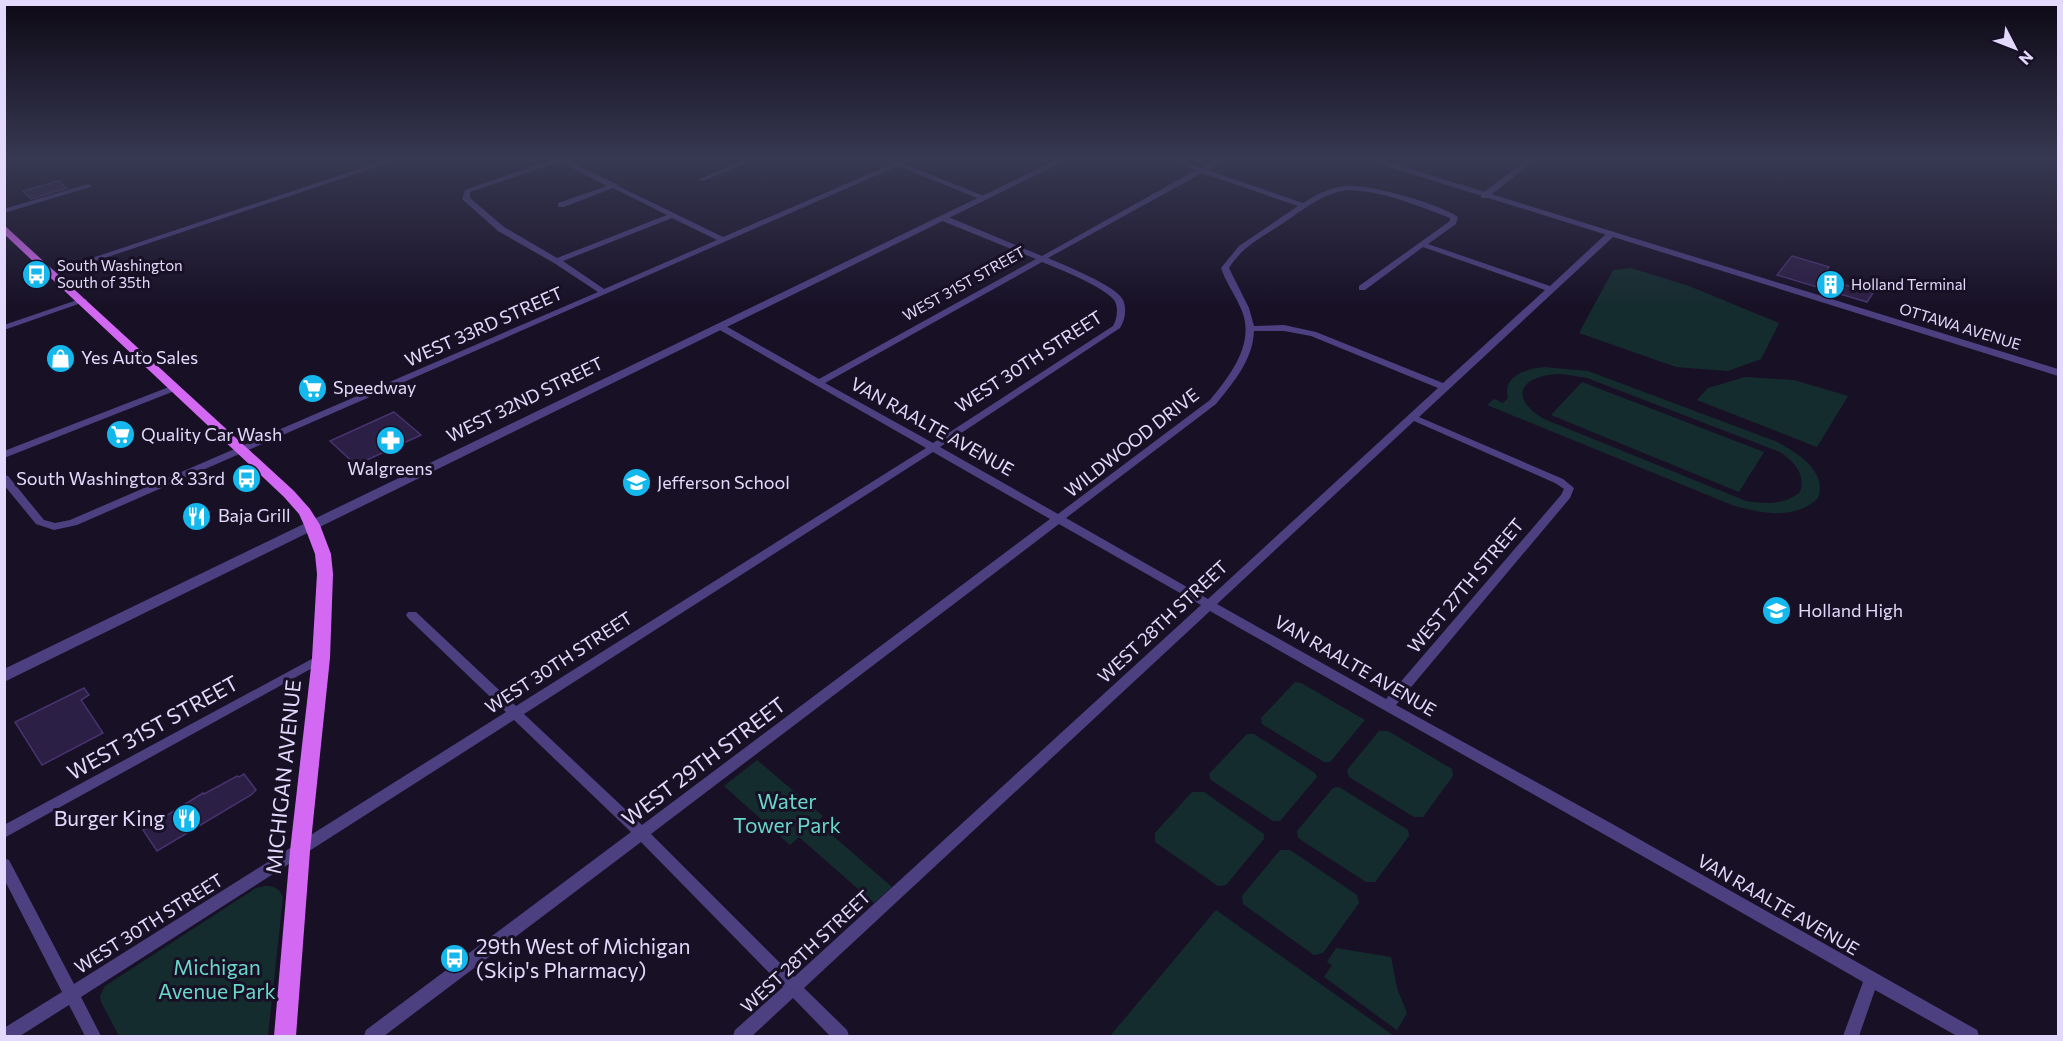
<svg xmlns="http://www.w3.org/2000/svg" width="2063" height="1041" font-family="Commissioner,sans-serif">
<style>
.green{fill:#152c2f;fill-rule:evenodd}
.building{fill:#2c1f45;stroke:#47336f;stroke-width:1.5}
.lines{fill:none;stroke-linecap:round;stroke-linejoin:round}
.minor{fill:#4c4081;fill-rule:evenodd}
.tertiary{fill:#4c4081;fill-rule:evenodd}
.primary{fill:#d368f3;fill-rule:evenodd}
.labels{text-anchor:middle;stroke-width:6;stroke-linejoin:round;paint-order:stroke}
.far-poi-label{font-size:15px;fill:#e2d9fc;stroke:#181126;text-anchor:start}
.far-street-label{font-size:15px;fill:#e2d9fc;stroke:#181126}
.street-label{font-size:18px;fill:#e2d9fc;stroke:#181126}
.poi-label{font-size:18px;fill:#e2d9fc;stroke:#181126;text-anchor:start}
.near-street-label{font-size:21px;fill:#e2d9fc;stroke:#181126}
.near-park-label{font-size:21px;fill:#6ad7cb;stroke:#181126}
.near-poi-label{font-size:21px;fill:#e2d9fc;stroke:#181126;text-anchor:end}
</style>
<rect width="100%" height="100%" fill="#181126"/>
<path class="green" d="M1631,268L1689,286L1779,323L1761,359L1728,371L1676,367L1579,333L1613,270Z
M1544,367L1588,371L1775,441C1796,452 1828,471 1818,498C1795,521 1760,513 1732,505L1487,405L1494,399L1503,403L1508,398C1502,376 1526,369 1544,367ZM1562,374L1587,378L1780,452C1794,462 1806,473 1800,492C1785,505 1765,504 1746,501L1544,419C1505,395 1524,374 1562,374Z
M1745,377L1794,380L1848,396L1817,447L1697,400L1708,388Z
M1582,382L1764,452L1739,492L1551,415Z
M1295,682L1301,683L1365,720L1330,762H1324L1262,724L1261,718Z
M1379,731H1388L1452,769L1453,776L1423,817H1414L1349,777L1347,770Z
M1247,734H1254L1315,773L1317,777L1280,821H1273L1211,780L1209,774Z
M757,760L823,816L817,822L892,887L874,903L799,837L790,845L724,786Z
M1339,787L1408,830L1409,836L1375,882H1366L1298,838L1297,831L1333,788Z
M1192,792H1204L1264,834V839L1226,885L1218,886L1155,842V833Z
M1280,850H1290L1357,895L1359,903L1323,953L1314,955L1243,904L1242,896Z
M265,886C275,886 279,888 283,897L268,1036H119L101,1002L100,996L105,986L256,888Z
M1216,910L1394,1036H1110Z
M1336,948L1391,957L1397,988L1407,1013L1397,1030L1324,977L1332,965L1327,962Z"/>
<path class="building" d="M58,181L67,188L31,199L23,191Z
M1792,256L1829,267L1822,278L1873,293L1867,302L1777,275Z
M394,412L421,435L356,465L330,441Z
M84,688L89,695L81,700L103,733L42,765L15,722Z
M244,774L256,790L251,795L157,851L143,830L203,793L204,794L237,776L239,777Z"/>
<g class="lines">
<path class="minor" d="M386,160H397L54,275H48L47,273Z
M551,160H567L614,183L617,184L618,186L723,237L892,164L893,162L895,161L910,160L904,164L989,198L982,200L898,166L77,525L54,530L36,524L4,485V475L8,476L44,520L55,523L70,520L598,292L554,263L498,231L462,199L465,190ZM562,163L607,186L558,203V207H564L613,188L667,215L557,258L504,227L470,198V192L553,164ZM672,218L717,240L604,289L563,261Z
M743,160H753L703,181L698,180Z
M1170,160H1180L1201,168L1214,160H1223L1207,170L1303,203C1316,195 1330,187 1346,186C1370,184 1439,204 1458,217L1456,224L1428,244L1550,286L1607,233H1613V237L1419,417L1563,479L1574,488L1570,498L1396,705L1607,821L1977,1030L1979,1036H1957L1875,990L1859,1036H1843L1863,982C1646,857 1427,735 1210,611L804,988L847,1030L849,1036H830L793,998L752,1036H733L735,1030L783,987L641,842L384,1036H364L366,1030L631,832L514,720L81,997L101,1036H85L69,1005L20,1036H4V1028L62,992L4,879V858L9,860L74,984L506,712L408,618L406,615L408,612H416L516,706L926,448L718,329V325H724L819,379L1036,259L940,220V216H946L1042,256L1196,170ZM1202,173L1298,206L1239,246L1221,268C1226,283 1236,296 1242,311C1255,344 1230,376 1210,400L1058,514L940,447L1120,328C1125,320 1127,309 1123,300C1117,286 1064,265 1048,258ZM1347,190C1383,191 1416,205 1450,218V221L1359,286V290H1365L1423,247L1545,290L1443,383L1316,332L1284,325L1254,326L1249,308L1229,268C1242,247 1262,237 1282,224C1303,210 1321,194 1347,190ZM1042,262C1059,269 1103,286 1114,300C1119,307 1117,319 1113,326L933,443L825,383ZM1254,331H1284L1311,336L1438,388L1208,599L1066,518L1216,404C1233,383 1253,360 1254,331ZM1414,421L1555,483L1564,489L1561,495L1386,699L1217,604ZM933,452L1050,519L642,825L524,714ZM1059,524L1201,605L794,977L651,834Z
M1527,160H1535L1487,198H1481V194Z
M88,184L92,186L90,187L4,213V209Z
M80,299H86L87,301L4,330V325Z
M174,385L179,388L177,390L4,458V451Z
M321,654L325,655L327,658L325,661L4,838V825Z"/>
<path class="tertiary" d="M1056,160H1067L4,682V669Z
M1367,160H1381L2058,369V376Z"/>
<path class="primary" d="M4,225L294,491L310,509L320,525L331,554L333,574L330,658L310,851L296,1036H274L290,851L312,658L317,574L315,554L304,525L299,514L284,497L4,234Z"/>
</g>
<linearGradient id="sky" x2="0" y2="1"><stop stop-color="#0d0915"/><stop offset="0.52" stop-color="#373852"/><stop offset="1" stop-color="#373852" stop-opacity="0"/></linearGradient>
<rect width="2063" height="306" fill="url(#sky)"/>
<defs>
<symbol id="bus-disc" viewBox="-11 -11 22 22"><circle r="9.5" fill="#14b8ed" stroke="#181126"/><path d="M-5-6H5V4H4V6H2V4H-2V6H-4V4H-5ZM-3.5-4V0h7V-4ZM-3.5 1.2v1.5H-2V1.2ZM2 1.2v1.5H3.5V1.2Z" fill="#fff"/></symbol>
<symbol id="building-disc" viewBox="-11 -11 22 22"><circle r="9.5" fill="#14b8ed" stroke="#181126"/><path d="M-4-6H4V6H1V3H-1V6H-4ZM-2.5-4.3h1.7v1.8h-1.7ZM.8-4.3h1.7v1.8H.8ZM-2.5-1h1.7V.8h-1.7ZM.8-1h1.7V.8H.8Z" fill="#fff"/></symbol>
<symbol id="shop-disc" viewBox="-11 -11 22 22"><circle r="9.5" fill="#14b8ed" stroke="#181126"/><path d="M-5-2.5h2.3a2.7 3.5 0 0 1 5.4 0H5L5.5 6h-11ZM-1.5-2.5h3a1.5 2.3 0 0 0-3 0Z" fill="#fff"/></symbol>
<symbol id="supermarket-disc" viewBox="-11 -11 22 22"><circle r="9.5" fill="#14b8ed" stroke="#181126"/><path d="M-6-5.5h2.5l.6 2H6L4.5 2H-2.5L-4.4-4H-6ZM-1.5 3.2a1.3 1.3 0 1 0 .1 0ZM3 3.2a1.3 1.3 0 1 0 .1 0Z" fill="#fff"/></symbol>
<symbol id="pharmacy-disc" viewBox="-11 -11 22 22"><circle r="9.5" fill="#14b8ed" stroke="#181126"/><path d="M-2-6h4v4h4v4h-4v4h-4v-4h-4v-4h4Z" fill="#fff"/></symbol>
<symbol id="school-disc" viewBox="-11 -11 22 22"><circle r="9.5" fill="#14b8ed" stroke="#181126"/><path d="M0-5L7-2L0 1L-7-2ZM-4 1L0 2.5L4 1V4Q0 6-4 4Z" fill="#fff"/></symbol>
<symbol id="restaurant-disc" viewBox="-11 -11 22 22"><circle r="9.5" fill="#14b8ed" stroke="#181126"/><path d="M-5-6h1v4h1v-4h1v4h1v-4h1v5L-1.5 .5V6h-2V.5L-5-1ZM5-6V6H3V1.5H1.5Q1.5-4 5-6Z" fill="#fff"/></symbol>
</defs>
<g fill-rule="evenodd">
<use href="#bus-disc" x="20" y="258" width="33" height="33"/>
<use href="#building-disc" x="1814" y="268" width="33" height="33"/>
<use href="#shop-disc" x="44" y="342" width="33" height="33"/>
<use href="#supermarket-disc" x="296" y="372" width="33" height="33"/>
<use href="#supermarket-disc" x="104" y="418" width="33" height="33"/>
<use href="#pharmacy-disc" x="374" y="424" width="33" height="33"/>
<use href="#bus-disc" x="230" y="462" width="33" height="33"/>
<use href="#school-disc" x="620" y="466" width="33" height="33"/>
<use href="#restaurant-disc" x="180" y="500" width="33" height="33"/>
<use href="#school-disc" x="1760" y="594" width="33" height="33"/>
<use href="#restaurant-disc" x="170" y="802" width="33" height="33"/>
<use href="#bus-disc" x="438" y="942" width="33" height="33"/>
</g>
<g class="labels">
<g class="far-poi-label">
<text x="57" y="271">South Washington<tspan x="57" dy="17">South of 35th</tspan></text>
<text x="1851" y="290">Holland Terminal</text>
</g>
<g class="far-street-label">
<text transform="translate(964 284) rotate(-29)" y="5">WEST 31ST STREET</text>
<text transform="translate(1960 327) rotate(17)" y="5">OTTAWA AVENUE</text>
</g>
<g class="street-label">
<text transform="translate(484 327) rotate(-24)" y="6">WEST 33RD STREET</text>
<text transform="translate(1029 362) rotate(-33)" y="6">WEST 30TH STREET</text>
<text transform="translate(525 400) rotate(-26)" y="6">WEST 32ND STREET</text>
<text transform="translate(932 427) rotate(29)" y="6">VAN RAALTE AVENUE</text>
<text transform="translate(1132 443) rotate(-38)" y="6">WILDWOOD DRIVE</text>
<text transform="translate(1466 586) rotate(-50)" y="6">WEST 27TH STREET</text>
<text transform="translate(1163 622) rotate(-43)" y="6">WEST 28TH STREET</text>
<text transform="translate(559 663) rotate(-33)" y="6">WEST 30TH STREET</text>
<text transform="translate(1355 666) rotate(30)" y="6">VAN RAALTE AVENUE</text>
<text transform="translate(1778 905) rotate(30)" y="6">VAN RAALTE AVENUE</text>
<text transform="translate(149 924) rotate(-32)" y="6">WEST 30TH STREET</text>
<text transform="translate(806 952) rotate(-43)" y="6">WEST 28TH STREET</text>
</g>
<g class="poi-label">
<text x="81" y="364">Yes Auto Sales</text>
<text x="333" y="394">Speedway</text>
<text x="141" y="441">Quality Car Wash</text>
<text x="390" y="475" text-anchor="middle">Walgreens</text>
<text x="225" y="485" text-anchor="end">South Washington &amp; 33rd</text>
<text x="657" y="489">Jefferson School</text>
<text x="218" y="522">Baja Grill</text>
<text x="1798" y="617">Holland High</text>
</g>
<g class="near-street-label">
<text transform="translate(153 728) rotate(-29)" y="7">WEST 31ST STREET</text>
<text transform="translate(704 762) rotate(-37)" y="7">WEST 29TH STREET</text>
<text transform="translate(284 777) rotate(-84)" y="7">MICHIGAN AVENUE</text>
</g>
<g class="near-park-label">
<text x="787" y="809">Water<tspan x="787" dy="24">Tower Park</tspan></text>
<text x="217" y="975">Michigan<tspan x="217" dy="24">Avenue Park</tspan></text>
</g>
<g class="near-poi-label">
<text x="165" y="826">Burger King</text>
<text x="476" y="954" text-anchor="start">29th West of Michigan<tspan x="476" dy="24">(Skip's Pharmacy)</tspan></text>
</g>
</g>
<rect width="2063" height="1041" fill="none" stroke="#e2d9fc" stroke-width="12"/>
<g transform="translate(2015 48) rotate(132)" stroke="#181126" stroke-width="4.5" paint-order="stroke">
<path d="M0-4.5L10 22L0 15L-10 22Z" fill="#e2d9fc"/>
<text y="-9" font-size="16" font-weight="bold" text-anchor="middle" fill="#e2d9fc">N</text>
</g>
</svg>
